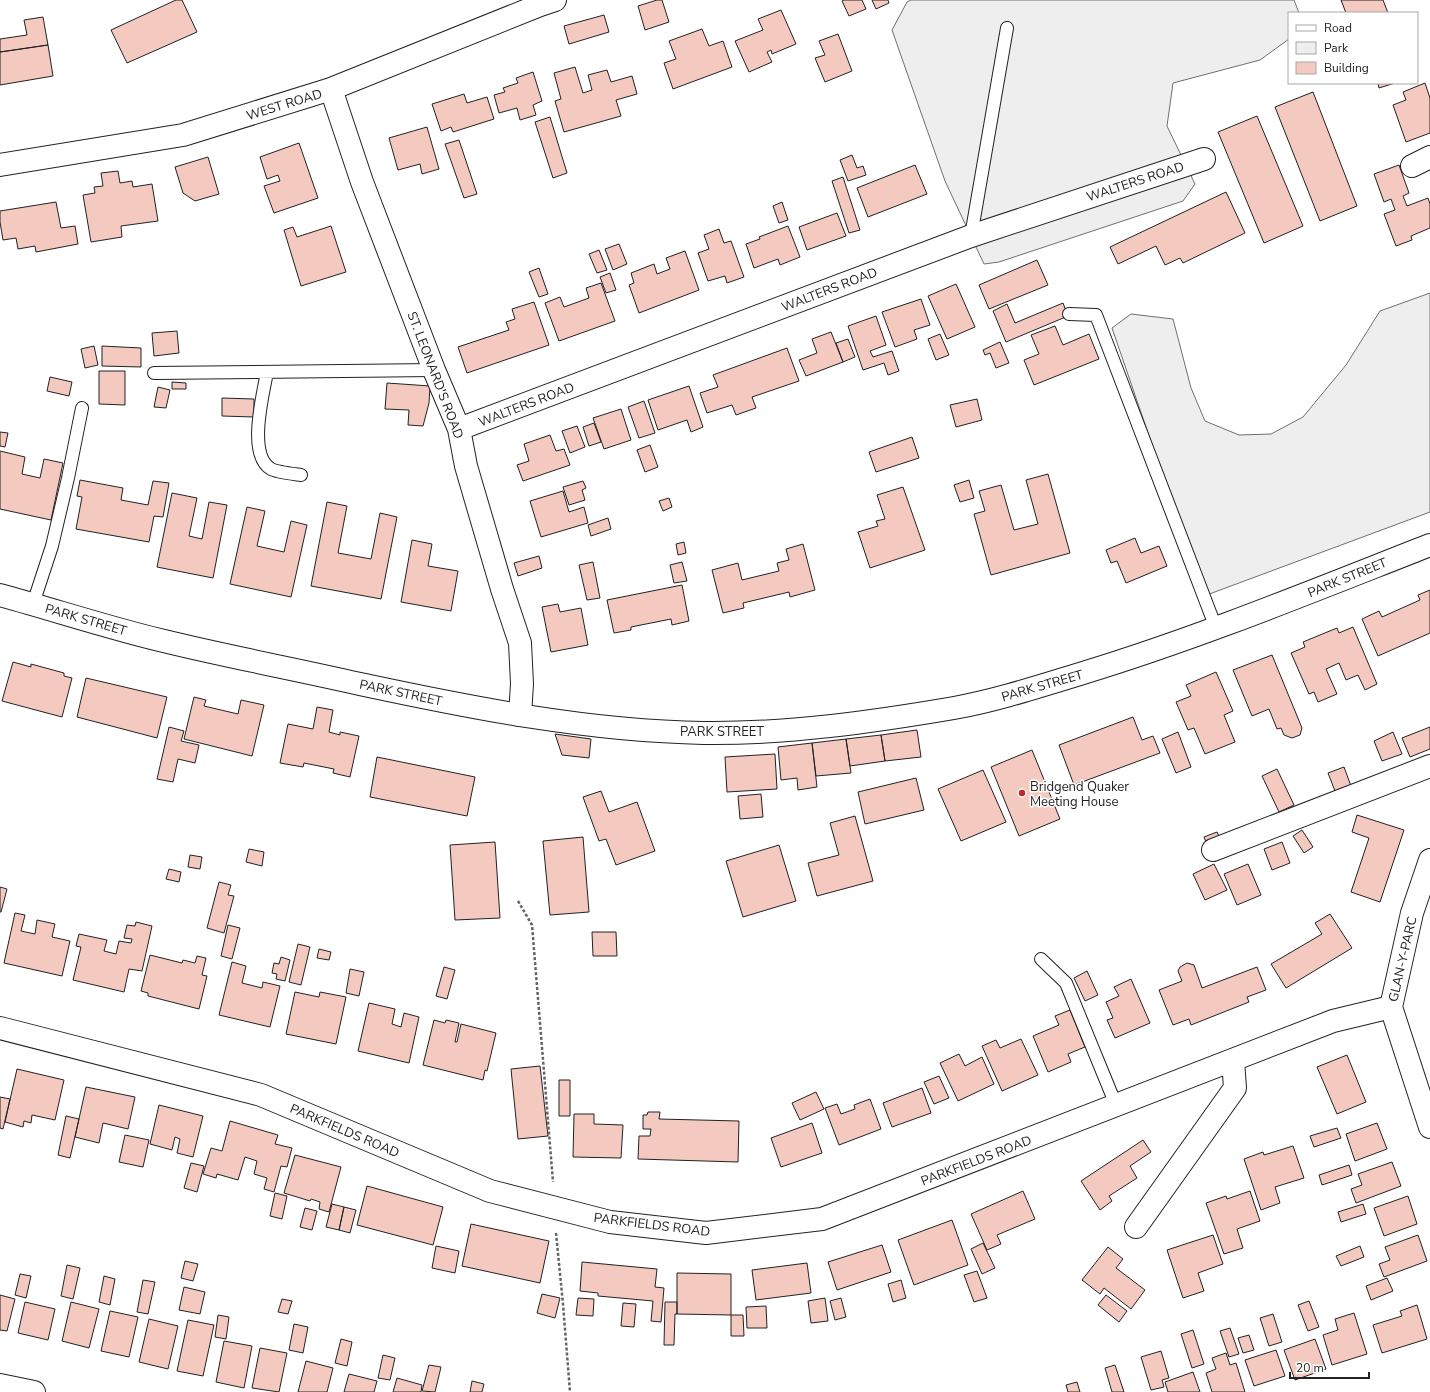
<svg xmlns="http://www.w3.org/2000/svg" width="1430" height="1392" font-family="'Nunito Sans',sans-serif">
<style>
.green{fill:#eee;stroke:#6f6f6f}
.building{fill:#f3c9c0;stroke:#222}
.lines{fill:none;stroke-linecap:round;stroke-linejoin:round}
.service-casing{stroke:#222;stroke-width:14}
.minor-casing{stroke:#222;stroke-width:24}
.tertiary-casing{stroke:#222;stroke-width:24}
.primary-casing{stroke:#222;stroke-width:24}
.path{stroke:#646464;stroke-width:2.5;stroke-dasharray:3 2;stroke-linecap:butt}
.service{stroke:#fff;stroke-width:12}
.minor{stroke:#fff;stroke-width:22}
.tertiary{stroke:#fff;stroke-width:22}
.primary{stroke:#fff;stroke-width:22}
.poi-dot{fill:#c62828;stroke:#fff;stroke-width:1.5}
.labels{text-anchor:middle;stroke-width:3;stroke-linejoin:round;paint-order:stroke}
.street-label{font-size:13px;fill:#222;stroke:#fff}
.poi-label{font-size:13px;fill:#222;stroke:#fff;text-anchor:start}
</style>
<rect width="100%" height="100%" fill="#fff"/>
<path class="green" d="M911,0H1294L1299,13H1289V39L1260,60L1173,83L1167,126L1195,184L1183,201L999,262L984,264L945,181L892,30L907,2Z
M1430,293V512L1204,596L1112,328L1131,314L1173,319L1191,388L1205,421L1239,435L1271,434L1303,417L1346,365L1380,311Z"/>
<path class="building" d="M176,0H182L197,32L127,63L111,30Z
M657,0H662L669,22L645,30L638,6Z
M844,0H862L866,9L849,16L842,1Z
M872,0H888L889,3L876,9Z
M1341,0H1383L1388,13H1346Z
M781,10L796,44L772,54L771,50L767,52L772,62L749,72L735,41L763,30L758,19Z
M604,15L609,32L569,44L564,26Z
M43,17L48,45L0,52V39L27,35L24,20Z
M702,29L709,46L723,41L732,67L673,89L664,63L676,59L669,41Z
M838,34L852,71L825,82L815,58L825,55L819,41Z
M48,45L53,76L0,85V52Z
M575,67L583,93L592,90L588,75L607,70L611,82L632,76L637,94L616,100L621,116L564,132L555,101L561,99L554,73Z
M533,72L542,101L533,105L536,115L520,120L517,108L499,113L494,95L505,92L503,88L518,83L516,78Z
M1378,83H1395L1379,88Z
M1425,83L1430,98V133L1406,142L1393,105L1406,100L1403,92Z
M1313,92L1357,206L1320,221L1275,107Z
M464,94L467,103L487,97L494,119L453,132L451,127L441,131L432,104Z
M1257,116L1303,226L1264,243L1218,132Z
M550,117L567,173L553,178L535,122Z
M427,127L439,169L422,174L420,164L398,170L389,138Z
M459,140L477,194L464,198L445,144Z
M299,143L318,198L274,213L264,186L280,181L278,175L267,179L260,157Z
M852,155L857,168L863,166L866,175L848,181L840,160Z
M208,157L219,194L195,201L183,193L175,167Z
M915,165L927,194L868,217L857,188Z
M1399,165L1409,193L1403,196L1407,206L1428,198L1430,204V228L1411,236L1412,240L1396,246L1384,214L1395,210L1391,199L1384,202L1374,174Z
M118,171L120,183L132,181L133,187L152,184L158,221L121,226L122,237L91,242L83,195L95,193L94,187L103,186L101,173Z
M843,177L860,230L849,233L832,181Z
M1226,192L1245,233L1183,263L1180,258L1165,265L1156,246L1118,264L1110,247Z
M56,202L61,228L75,226L78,244L36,252L35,246L18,249L16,238L3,240L0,222V211Z
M782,202L788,220L779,223L773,206Z
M837,213L846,236L807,250L799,227Z
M331,226L346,272L301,286L284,230L293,227L297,237Z
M788,226L800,257L780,265L778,259L754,268L746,244L760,239L759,237Z
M719,229L724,243L731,241L744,277L727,283L725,276L708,281L698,253L709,249L704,235Z
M619,244L627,264L613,270L605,249Z
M599,250L607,270L597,273L589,254Z
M685,251L699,290L639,313L629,285L634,283L631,273L654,264L657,274L670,269L666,258Z
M1037,260L1048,285L989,309L979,285Z
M539,268L548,294L539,297L529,272Z
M610,273L616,290L606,293L600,277Z
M601,283L615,321L559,341L545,303L560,297L564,307L589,298L586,288Z
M956,284L975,327L947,339L928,296Z
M921,299L930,325L914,330L917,339L895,347L882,312Z
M534,302L549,345L467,373L458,347L509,330L506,322L515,319L512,309Z
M1063,303L1068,316L1006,342L993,311L1007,304L1015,323Z
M876,316L886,345L870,351L873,357L892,351L899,371L888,375L884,363L863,370L848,326Z
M1055,326L1063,345L1089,334L1099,359L1034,385L1024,360L1039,354L1031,335Z
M177,331L179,353L154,356L152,333Z
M831,332L843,362L806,376L799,360L817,353L812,339Z
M940,334L949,355L936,360L928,339Z
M848,339L855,357L843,362L836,343Z
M1000,342L1009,363L996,368L990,353L985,355L983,350Z
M94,346L98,365L85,368L81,349Z
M102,346L141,348V367L102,366Z
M787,348L799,381L752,397L756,408L736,415L732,405L707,413L700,393L718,387L713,375Z
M99,371H125V405L99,404Z
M50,377L72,382L69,396L47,391Z
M172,382L186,383V389H172Z
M387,383L430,386L429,403L423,426L408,425L409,410L385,409Z
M689,386L703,427L691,432L687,420L658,430L648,400Z
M158,387L170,390L166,408L154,407Z
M222,398L254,399V417L222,416Z
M977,399L982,420L956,427L950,405Z
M644,401L655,433L639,438L628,407Z
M621,409L631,440L604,449L593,418Z
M594,423L601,442L589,446L583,427Z
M577,426L585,447L570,453L562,431Z
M0,432L8,433L5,447L0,446Z
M550,435L556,451L564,449L570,465L523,481L517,465L529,461L524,444Z
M912,437L919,458L876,472L869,452Z
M650,445L658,467L645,472L637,450Z
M0,451L25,457L22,474L40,478L44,459L63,463L51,520L0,509Z
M1048,474L1070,553L991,575L974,514L985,511L979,491L1001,485L1014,530L1038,524L1026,480Z
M80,480L123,488L121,500L148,505L153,481L169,483L163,517L154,516L149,542L76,529L82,497L77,496Z
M969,480L974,498L960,502L954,485Z
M583,481L586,488L582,490L585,500L569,505L563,487Z
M903,487L925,550L870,568L858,532L878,526L876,521L885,519L877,495Z
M563,491L569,512L584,507L588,523L541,537L530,501Z
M172,493L197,498L189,536L202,539L209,502L227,505L213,578L157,567Z
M669,498L672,507L663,511L659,501Z
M327,502L347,506L338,553L371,559L380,513L397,517L381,599L311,586Z
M247,507L265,511L257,546L284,552L291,521L307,525L291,597L230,584Z
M608,518L611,529L591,536L588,525Z
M1135,538L1141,553L1159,546L1167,566L1126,583L1117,561L1111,563L1106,550Z
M412,540L432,544L428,566L458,571L451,611L401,602Z
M684,542L686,553L678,555L676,544Z
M803,544L815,590L790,597L789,592L743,603L744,608L723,613L712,570L738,563L742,580L779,571L777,563L789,560L786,549Z
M539,556L542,568L518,576L514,563Z
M593,562L600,598L587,600L579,565Z
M682,562L687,581L674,583L670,565Z
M682,585L689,621L672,625L671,619L631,627V630L614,633L607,600Z
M1430,590V633L1378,656L1362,619L1379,611L1382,617L1420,600L1418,595Z
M558,604L560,612L581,608L588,645L551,652L542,607Z
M1353,627L1377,684L1365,690L1358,675L1346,680L1339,663L1326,669L1337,694L1318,702L1314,692L1309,694L1291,653L1305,647L1303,642L1337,628L1339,633Z
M1272,655L1302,728L1300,735L1292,738L1284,735L1281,728L1277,729L1269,709L1252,716L1233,670Z
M13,662L31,667V664L64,673V676L72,678L62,717L2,701Z
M1216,672L1233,711L1224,715L1235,742L1205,754L1194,728L1188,730L1176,702L1191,696L1186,685Z
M86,678L167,697L157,738L77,717Z
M194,697L206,700L204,706L238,714L241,700L264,705L252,756L184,739Z
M317,707L333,710L329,732L340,735V732L359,736L350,777L333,773L334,769L304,763L303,767L280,763L288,724L313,729Z
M1133,717L1142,740L1153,736L1160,753L1074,785L1059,745Z
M169,727L184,731L181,741L199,745L195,763L178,759L173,782L157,779Z
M1430,727V749L1410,757L1402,738Z
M917,730L921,757L885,761L881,735Z
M1178,732L1191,767L1176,773L1162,739Z
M1393,732L1402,754L1382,761L1374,741Z
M555,734L591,739L589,758L562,755Z
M881,735L885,761L850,766L846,739Z
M846,739L851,773L816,776L812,743Z
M812,743L817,787L798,790L797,778L781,780L778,747Z
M1032,750L1060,819L1019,836L991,767Z
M775,754L777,789L727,792L725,757Z
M377,757L475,777L467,816L370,797Z
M1344,767L1351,786L1335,791L1328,773Z
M1277,769L1294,805L1279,812L1262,776Z
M983,770L1006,822L961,841L938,789Z
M916,778L924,810L865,824L858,792Z
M601,791L609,812L637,802L655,851L616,865L606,839L599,841L583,797Z
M761,794L763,817L740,819L738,796Z
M1357,815L1404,830L1380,902L1351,892L1369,838L1352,832Z
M855,816L873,881L817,896L808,863L839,855L830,823Z
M1302,830L1313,847L1304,853L1293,836Z
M1217,832L1221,841L1208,847L1204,837Z
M583,837L589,912L550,915L543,841Z
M495,842L500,918L455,920L450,845Z
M1282,842L1290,863L1272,870L1264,849Z
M779,845L796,901L743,917L726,861Z
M249,849L264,852L262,866L246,862Z
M190,855L202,857L200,869L188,867Z
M1214,864L1227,890L1205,900L1193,874Z
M1248,864L1261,895L1237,905L1224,874Z
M169,869L181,872L179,882L166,879Z
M219,882L231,885L228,895L234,896L224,933L207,928Z
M0,887L7,889L1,912H0Z
M15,913L25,915L21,931L35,934L37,920L55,924L52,937L70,941L62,976L4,963Z
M1330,914L1352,948L1286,988L1271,964L1322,934L1315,923Z
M136,922L152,926L142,971L129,969L124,992L73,980L81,947L76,946L79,934L107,940L104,951L116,954L119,941L131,943L132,939L124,938L127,925L135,926Z
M228,925L240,928L232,959L221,956Z
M592,932H616L617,956H593Z
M298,944L310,947L301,985L289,982Z
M319,949L331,952L329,960L317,958Z
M150,955L182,963L183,960L195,963L197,956L206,958L202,975L207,976L199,1009L148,996V993L141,991Z
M281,957L290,960L285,981L276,979L277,974L272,973L274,963L279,964Z
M232,962L246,966L242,983L262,988L263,982L280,986L270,1027L219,1015Z
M1187,963L1194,965L1202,988L1257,967L1266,990L1247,997L1249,1002L1191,1025L1189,1019L1173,1025L1159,990L1182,981L1178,971L1180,967Z
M444,967L455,970L447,999L436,996Z
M350,969L364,972L359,996L346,993Z
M1087,971L1098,995L1085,1001L1074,978Z
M1131,979L1150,1023L1115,1038L1107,1020L1113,1018L1106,1002L1119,996L1114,987Z
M295,992L319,997L320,992L346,997L336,1044L286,1034Z
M369,1003L395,1009L392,1024L401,1027L404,1013L419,1017L409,1063L358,1051Z
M1070,1010L1085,1047L1068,1054L1071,1062L1048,1072L1033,1036L1059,1025L1055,1016Z
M434,1020L445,1023L446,1020L459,1023L455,1042H457L461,1024L496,1033L487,1071L485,1070L483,1080L423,1065Z
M1021,1039L1038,1075L1002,1091L982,1046L996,1040L1000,1048Z
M959,1054L965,1066L982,1057L994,1084L958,1101L940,1063Z
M1347,1055L1366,1102L1337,1114L1317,1067Z
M540,1066L548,1136L518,1139L511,1069Z
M17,1069L64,1080L55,1120L32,1115L31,1123L24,1121L23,1127L5,1122Z
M939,1076L949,1098L934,1104L924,1082Z
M559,1080H570V1116H559Z
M86,1087L135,1097L128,1129L103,1123L99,1143L75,1137Z
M922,1088L931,1113L892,1127L883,1103Z
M816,1092L824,1109L800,1120L792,1103Z
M0,1097L10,1099L3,1129L0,1128Z
M870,1099L881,1129L839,1145L825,1108L837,1104L841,1114L855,1109L854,1105Z
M159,1105L203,1116L193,1157L177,1153L180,1139L175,1137L172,1150L150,1144Z
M648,1112H660L659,1119L739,1121L738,1162L638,1159L639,1136H650L651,1129H643V1115H647Z
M574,1114H594V1124L623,1125L621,1158L573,1157Z
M66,1116L79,1119L70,1158L58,1155Z
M230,1121L278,1135L275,1144L292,1148L287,1167L281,1166L274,1192L264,1189L267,1178L254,1174L257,1161L245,1157L238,1180L217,1174L216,1178L203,1174L211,1148L222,1151Z
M812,1123L822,1153L781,1167L771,1138Z
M1377,1123L1387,1149L1355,1161L1346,1134Z
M1337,1128L1341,1138L1314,1147L1310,1136Z
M125,1135L149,1140L143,1167L119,1162Z
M1143,1140L1151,1152L1130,1166L1137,1178L1109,1196L1112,1201L1100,1210L1081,1181Z
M1293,1146L1304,1178L1275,1187L1280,1203L1261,1210L1244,1159L1263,1152L1264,1155Z
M295,1155L341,1167L329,1212L319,1209L320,1202L311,1199L310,1201L284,1193Z
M1392,1162L1401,1186L1356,1203L1351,1189L1362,1185L1358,1174Z
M191,1163L204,1166L197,1192L184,1188Z
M1349,1165L1352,1175L1322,1185L1319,1175Z
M367,1186L443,1207L433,1245L357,1225Z
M1023,1191L1035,1219L997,1235L1001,1244L987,1250L971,1214Z
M1250,1191L1260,1221L1237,1229L1243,1248L1224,1254L1206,1203L1226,1196L1227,1199Z
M275,1193L287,1196L282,1219L270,1216Z
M1408,1196L1417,1224L1384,1236L1374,1208Z
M332,1204L344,1207L339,1230L326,1227Z
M1363,1204L1366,1214L1341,1222L1338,1212Z
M344,1207L356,1210L350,1233L339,1230Z
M305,1208L317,1211L312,1230L300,1227Z
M952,1220L968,1265L914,1285L898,1240Z
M471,1224L549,1241L540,1283L462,1266Z
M1213,1235L1223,1264L1198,1273L1204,1291L1183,1298L1167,1250Z
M1418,1235L1427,1261L1384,1277L1379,1264L1390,1260L1385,1247Z
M983,1243L995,1268L982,1274L971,1249Z
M882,1245L891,1272L837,1290L828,1262Z
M436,1246L459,1251L455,1273L432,1268Z
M1360,1246L1364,1257L1341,1266L1336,1256Z
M1108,1247L1123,1259L1116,1268L1145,1290L1131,1309L1104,1288L1100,1294L1082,1280Z
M185,1261L198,1264L193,1281L181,1278Z
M582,1262L657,1269L655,1287L664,1288L661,1322L651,1321L653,1301L598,1296V1293L580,1291Z
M807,1263L811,1293L756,1300L752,1270Z
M67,1265L80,1268L73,1299L61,1296Z
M977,1271L987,1298L974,1302L964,1275Z
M677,1273L731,1274V1315L677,1314Z
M20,1274L31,1276L26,1298L15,1295Z
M104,1276L115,1279L110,1305L99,1302Z
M1387,1278L1393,1291L1371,1300L1366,1286Z
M143,1280L155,1282L148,1314L137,1312Z
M901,1280L906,1298L893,1302L888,1284Z
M184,1287L205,1292L200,1314L179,1310Z
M542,1294L560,1298L555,1318L537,1313Z
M0,1295L15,1299L7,1331L0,1330Z
M1106,1295L1127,1311L1119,1322L1098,1305Z
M578,1298L594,1299L593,1316L576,1315Z
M825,1298L828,1321L811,1323L808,1301Z
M841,1298L846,1317L835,1320L830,1301Z
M282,1299L292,1301L288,1314L278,1312Z
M1309,1301L1319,1327L1308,1331L1298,1305Z
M25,1302L55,1309L48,1340L18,1333Z
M71,1302L99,1309L89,1348L62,1341Z
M665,1302H677V1314H675L674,1345H664Z
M623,1303L636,1304L634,1327L621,1326Z
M1417,1305L1427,1339L1382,1353L1373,1325L1402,1316L1400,1311Z
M766,1306L767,1328H747L746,1307Z
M110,1311L138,1317L129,1357L101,1351Z
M1354,1313L1367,1354L1332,1365L1323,1335L1338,1330L1335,1319Z
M1273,1314L1282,1342L1269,1346L1260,1318Z
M218,1315L229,1317L226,1339L215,1337Z
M731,1315H743L744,1336H731Z
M149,1319L178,1326L168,1369L139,1362Z
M188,1320L214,1325L203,1376L177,1371Z
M294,1324L308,1327L303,1353L289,1350Z
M1230,1328L1239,1354L1229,1357L1220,1331Z
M1193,1330L1204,1364L1192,1368L1181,1334Z
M1249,1335L1254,1350L1243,1353L1238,1338Z
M341,1339L352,1342L347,1366L335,1363Z
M1315,1339L1326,1369L1295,1380L1284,1350Z
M224,1341L252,1346L244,1388L216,1382Z
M260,1348L287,1353L279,1392L252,1388Z
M1276,1350L1285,1376L1254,1386L1245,1360Z
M1161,1351L1169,1378L1162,1380L1164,1387L1151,1390L1141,1357Z
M1226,1353L1230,1365L1236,1363L1245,1392H1212L1206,1373L1216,1369L1212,1358Z
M383,1355L395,1358L390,1380L378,1378Z
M306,1361L333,1368L327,1392H298Z
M429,1365L441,1367L435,1392L422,1391Z
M1115,1365L1124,1392H1112L1105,1368Z
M1193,1372L1200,1392H1168L1165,1382Z
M349,1374L377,1381L374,1392H344Z
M397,1378L422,1385L421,1392H393Z
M472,1381L484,1384L482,1392H470Z
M1077,1382L1080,1392H1068L1066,1385Z"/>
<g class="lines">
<defs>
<path id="service" d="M971,236L1007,28
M1069,314L1096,315L1216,628
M267,372C263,395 247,455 271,469C276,472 294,474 301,475
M154,373L434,370
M33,604L52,546L68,478L82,408
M1041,959L1066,983L1116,1105"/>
<path id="minor" d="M331,89L362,182L434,370L459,429L466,466L502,589L520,643L522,684L520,715
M0,165L183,135L331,89L540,5L555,0
M1412,166L1430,157
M459,429L971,236L1204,159
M1213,850L1430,766
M0,1028L261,1095L490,1191L610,1222L706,1233L822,1219L1333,1021L1391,1007
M1136,1227L1235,1088L1233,1060
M0,1385L34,1392"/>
<path id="tertiary" d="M1430,860L1412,913L1391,1007L1430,1127"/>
<path id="primary" d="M0,595C55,610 109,628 164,641C229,657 295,669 360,684C472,708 588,731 704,733C787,734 872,722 954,708C998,700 1040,686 1083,673C1201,637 1315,590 1430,545"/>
</defs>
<use href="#service" class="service-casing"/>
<use href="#minor" class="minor-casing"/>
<use href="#tertiary" class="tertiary-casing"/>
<use href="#primary" class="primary-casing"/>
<path class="path" d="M518,901L532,925L553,1182
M556,1233L563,1304L570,1392"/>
<use href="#service" class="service"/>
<use href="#minor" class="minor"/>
<use href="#tertiary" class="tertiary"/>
<use href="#primary" class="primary"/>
</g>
<circle class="poi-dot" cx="1022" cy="793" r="4"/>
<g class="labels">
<g class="street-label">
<text transform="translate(284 104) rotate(-17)" y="5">WEST ROAD</text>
<text transform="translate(1135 181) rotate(-18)" y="5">WALTERS ROAD</text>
<text transform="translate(829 289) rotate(-21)" y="5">WALTERS ROAD</text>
<text transform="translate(436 375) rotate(69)" y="5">ST. LEONARD'S ROAD</text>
<text transform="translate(526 404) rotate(-21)" y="5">WALTERS ROAD</text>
<text transform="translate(1347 577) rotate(-22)" y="5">PARK STREET</text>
<text transform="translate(86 619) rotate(16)" y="5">PARK STREET</text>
<text transform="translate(1042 685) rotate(-16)" y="5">PARK STREET</text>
<text transform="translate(401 692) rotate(12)" y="5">PARK STREET</text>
<text x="722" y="736">PARK STREET</text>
<text transform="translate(1402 959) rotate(-77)" y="5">GLAN-Y-PARC</text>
<text transform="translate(345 1130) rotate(23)" y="5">PARKFIELDS ROAD</text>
<text transform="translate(976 1160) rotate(-21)" y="5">PARKFIELDS ROAD</text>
<text transform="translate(652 1224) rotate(7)" y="5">PARKFIELDS ROAD</text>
</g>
<g class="poi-label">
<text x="1030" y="791">Bridgend Quaker<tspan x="1030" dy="15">Meeting House</tspan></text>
</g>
</g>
<rect x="1288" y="12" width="130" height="72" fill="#ffffff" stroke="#a7a7a7"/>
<rect x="1296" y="25" width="20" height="6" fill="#ffffff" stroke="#a7a7a7"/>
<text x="1324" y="32" font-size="12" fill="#222222">Road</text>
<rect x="1296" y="42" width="20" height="12" fill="#eeeeee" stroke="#a7a7a7"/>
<text x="1324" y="52" font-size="12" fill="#222222">Park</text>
<rect x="1296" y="62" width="20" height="12" fill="#f3c9c0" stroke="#a7a7a7"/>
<text x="1324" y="72" font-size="12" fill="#222222">Building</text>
<path d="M1290 1372v6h79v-6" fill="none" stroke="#222222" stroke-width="2"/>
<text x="1296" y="1372" font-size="12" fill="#222222" stroke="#ffffff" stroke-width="3" paint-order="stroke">20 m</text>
</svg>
